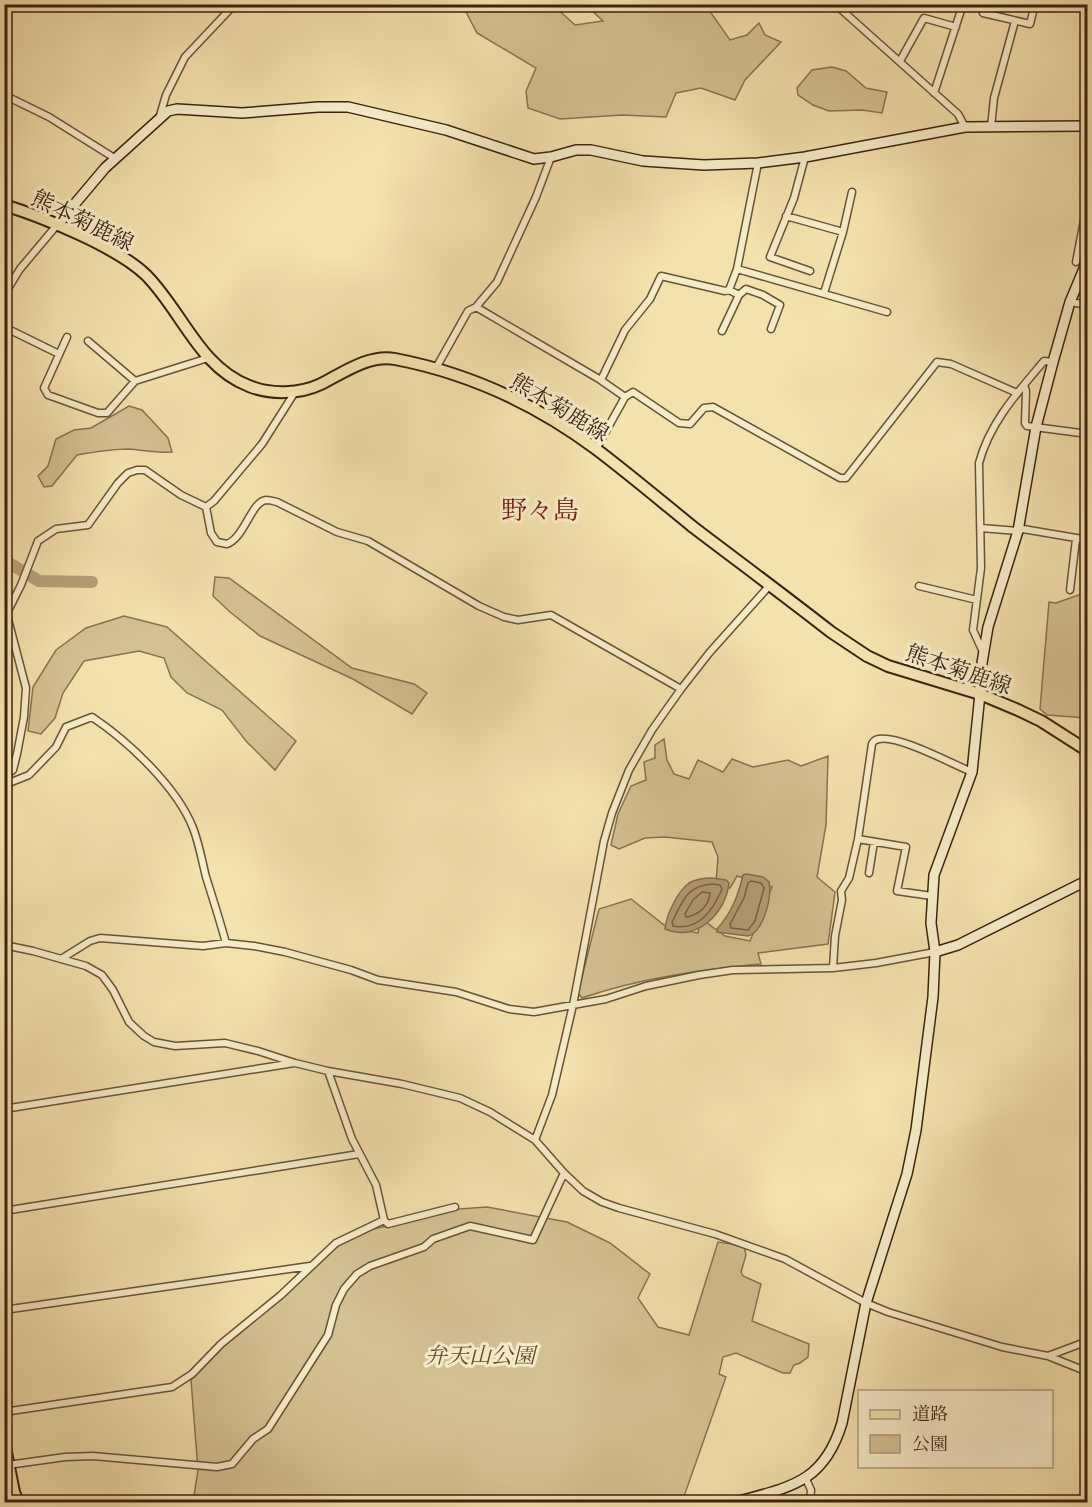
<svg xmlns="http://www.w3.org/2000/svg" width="1092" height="1507" font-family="'Old Standard TT','Noto Serif JP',serif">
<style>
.green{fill:#d4c193;stroke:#887252;stroke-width:1.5}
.water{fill:#b5a079;stroke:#856e4f;stroke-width:1.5}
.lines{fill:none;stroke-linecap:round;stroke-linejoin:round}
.shore{stroke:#786145;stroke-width:1.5}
.river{stroke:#b5a079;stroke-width:12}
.street-casing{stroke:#6a5238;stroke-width:9}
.secondary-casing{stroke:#3c2211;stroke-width:12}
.primary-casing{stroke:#3c2211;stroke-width:14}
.street{stroke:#f7ecca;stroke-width:6}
.secondary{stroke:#f7ecca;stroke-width:9}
.primary{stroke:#f3e1ae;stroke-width:10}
.labels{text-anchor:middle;stroke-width:6;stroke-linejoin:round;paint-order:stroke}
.street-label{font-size:22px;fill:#3c2211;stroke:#f7ecca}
.park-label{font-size:22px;font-style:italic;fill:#624a32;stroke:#f7ecca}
.quarter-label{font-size:26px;fill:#7a1f14;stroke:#f7ecca}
</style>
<rect width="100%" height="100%" fill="#f3e1ae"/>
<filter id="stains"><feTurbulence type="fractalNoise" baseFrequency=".00333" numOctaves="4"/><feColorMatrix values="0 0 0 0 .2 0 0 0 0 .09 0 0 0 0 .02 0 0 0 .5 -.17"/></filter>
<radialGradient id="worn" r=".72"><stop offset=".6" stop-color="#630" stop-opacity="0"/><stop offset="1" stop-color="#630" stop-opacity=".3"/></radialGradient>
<path class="green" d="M452,5H553L575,25L603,21L586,5H714L711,13L730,40L747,35L759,23L765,35L781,42L745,80L735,100L701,88L676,93L666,117L622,115L560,119L528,108L526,91L536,68L477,33L466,12Z
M832,67L846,71L866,88L887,92L882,113L862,110L829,111L813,105L798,95L797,88L812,70Z
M129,406L142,410L168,438L172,452C157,453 143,450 129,449C111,449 94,452 77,455L52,486L44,487L38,476L48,466L56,439L74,430L91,428Z
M215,577L229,578L352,668L414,684L427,693L412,714L353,679L260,636L230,612L213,596Z
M1087,592V718L1047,715L1040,709L1049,602L1056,603Z
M124,616L167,627L296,741L275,770L246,741L222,710L187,693L171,677L164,658L139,651L84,661L63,693L55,718L41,734L28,731L33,687L56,650L86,628Z
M664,739L667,760L674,774L689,779L698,760L723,772L732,759L753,767L788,760L801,766L828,756L826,825L817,877L835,892L828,944L758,953L761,964C700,970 640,978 582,998L578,993L599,909L631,899L668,928L698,933L700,923H707L725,936L750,941L772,887L737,876L730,888L716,883L718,857L712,842L665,837L645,838L619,849L611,845L618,814L631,786L646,780L644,762L655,758V745Z
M487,1207L567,1222L610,1243L650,1274L638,1298L658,1327L689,1335L718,1242L744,1246L746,1255L741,1272L743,1276L761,1284L752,1321L809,1344L808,1357L800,1363L794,1365L790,1373H783L736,1353L723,1357L719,1374L726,1377L682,1502H193L198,1470L191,1380L223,1346L321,1259L338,1246L365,1231L459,1209Z"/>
<path class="water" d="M746,874L763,877L769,882C772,897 764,931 748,936L717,932V929C732,912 738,896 743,875Z
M712,878L726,880L729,883C726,913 696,943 665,929C666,915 678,891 689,883C696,879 704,878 712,878Z"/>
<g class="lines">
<path class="shore" d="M751,881L761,883L764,888L755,921L748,930L731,928L730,924L744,898L748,883Z
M712,884L720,885L722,889C713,910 699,931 673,926L672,922C683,901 686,886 712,884Z
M702,892L710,893C709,906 699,915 686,917L685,914L693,900Z"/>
<path class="river" d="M4,560L39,581L92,582"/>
<defs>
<path id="street" d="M835,4L958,114L965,127
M983,13L1030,24L1035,4
M900,61L924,18L956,27
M934,93L963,4
M4,95L49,117L116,159
M159,119L166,95L185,57L235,4
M991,127L994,98L1015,21
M805,157L794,198L770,257L810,271
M786,216L843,232
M1076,262L1088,200
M737,269L887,312
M729,290L737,269L758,163
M824,293L843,232L852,192
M4,295L20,269L57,225
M739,295L746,289L763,295L780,305L771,329
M1070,302L1088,305
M476,307L599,379L625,397
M4,327L59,354
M67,337L44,388L48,395L98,413H107L135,381
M88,341L135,381L208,358
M436,368L468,311L476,307L497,282L536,197L551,157
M601,380L625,330L650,299L661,276L725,291L729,290L739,295L722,331
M1024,385L1026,391L1025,423L1027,426L1088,434
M596,449L625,397L633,392L679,423L690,424L704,408L713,407L840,478H846L937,362L951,364L1017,393
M206,507L211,533L217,542L227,544C245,537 251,502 266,500C270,500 273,501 277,502L337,532L368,541L479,606L504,617L518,620L551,615L681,689L710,652L770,585
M206,507L214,501L262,444L295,392
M981,528L1018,531L1023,529L1088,540
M919,586L977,600
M1070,590L1076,539
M4,604L26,688L24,717L17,754L13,770L4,777
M7,613L21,585L38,541L56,529L88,525L118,483L128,473L137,470H145L181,495L206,507
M983,652L973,630L981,568L979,463C990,422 1018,392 1044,361L1053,362
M4,785L29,775L56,747L66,727L92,717C128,741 177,787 193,828C199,843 202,861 206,877C213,899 220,921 226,943
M858,839L906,847L897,891L932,896
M869,873L874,842
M4,917L8,945
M4,945L33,951L86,966L102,975L113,990L129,1022L144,1036L154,1042L175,1046L225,1043L258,1051L295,1063L328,1071L402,1084L460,1098L490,1112L535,1140L564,1173L583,1191L602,1202L619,1208L715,1234L785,1259L866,1303L888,1312L1002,1347L1048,1356L1088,1372
M61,959L90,941L100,938L203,946L226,943L254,946L285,952L351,970L378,980L456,992L509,1009L534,1012L606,999L646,986L699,975L733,970L833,968L876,963L935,952
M833,968L835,936L842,900L841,891L849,878L858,839L872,744C874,741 874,740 879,739C899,735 952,764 972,772
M4,1109L294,1063
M535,1140L552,1095L573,1005L604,841L612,813L629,770L652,730L681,689
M4,1211L359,1154
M384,1220L388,1224L455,1207
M4,1310L310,1266
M1048,1356L1088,1341
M4,1412L172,1387L192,1374L221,1344L281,1295L336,1243L384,1220L376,1185L352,1139L328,1071
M8,1465L65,1457L93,1456L217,1467L232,1464L253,1439L268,1429L328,1335L336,1305L344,1289L357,1274L370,1266L424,1247L433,1239L470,1226L533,1240L564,1173
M806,1479L811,1490L810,1502"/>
<path id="secondary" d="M57,225L105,168L168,111L177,109L242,113L318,107H348L446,130L534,159L551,157L576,150H591L643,161L704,165L758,163L805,157L965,127L1088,126
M935,952L958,945L1088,880
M736,1502C790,1487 824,1483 842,1423L866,1303L907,1174L916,1130L933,997L935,952L931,923L934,875L972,772L980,694V675L988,627L1018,531L1036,427L1053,362L1070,302L1088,259"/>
<path id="primary" d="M4,205C43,217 117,247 146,275C182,311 199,367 249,386C271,395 300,394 321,384C343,373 369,354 395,359C468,373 537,405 596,449C629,474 661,501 693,527C739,562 785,596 831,632L867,656L888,666L980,694L1018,710L1041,721L1088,751
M4,1442L14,1492L18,1502"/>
</defs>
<use href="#street" class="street-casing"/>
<use href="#secondary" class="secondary-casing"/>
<use href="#primary" class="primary-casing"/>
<use href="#street" class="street"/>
<use href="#secondary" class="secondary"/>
<use href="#primary" class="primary"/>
</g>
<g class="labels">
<g class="street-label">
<text transform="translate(83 220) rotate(26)" y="8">熊本菊鹿線</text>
<text transform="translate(560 407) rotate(31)" y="8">熊本菊鹿線</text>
<text transform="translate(959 669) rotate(19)" y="8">熊本菊鹿線</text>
</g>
<g class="park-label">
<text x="480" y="1363">弁天山公園</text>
</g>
<g class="quarter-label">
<text x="540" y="519">野々島</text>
</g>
</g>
<rect width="1092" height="1507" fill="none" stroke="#f3e1ae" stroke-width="24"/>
<rect x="6" y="6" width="1080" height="1495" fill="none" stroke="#3c2211" stroke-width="3"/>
<rect x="12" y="12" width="1068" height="1483" fill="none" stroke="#3c2211" stroke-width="1.5"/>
<rect x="858" y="1390" width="195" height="78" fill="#f7ecca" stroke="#ac9b80" stroke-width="1.5"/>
<rect x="870" y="1410" width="30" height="9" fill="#f3e1ae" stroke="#ac9b80" stroke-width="1.5"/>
<text x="912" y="1420" font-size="18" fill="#3c2211">道路</text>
<rect x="870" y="1435" width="30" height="18" fill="#d4c193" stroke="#ac9b80" stroke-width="1.5"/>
<text x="912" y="1450" font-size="18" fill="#3c2211">公園</text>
<rect width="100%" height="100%" filter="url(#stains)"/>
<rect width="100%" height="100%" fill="url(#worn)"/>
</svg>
